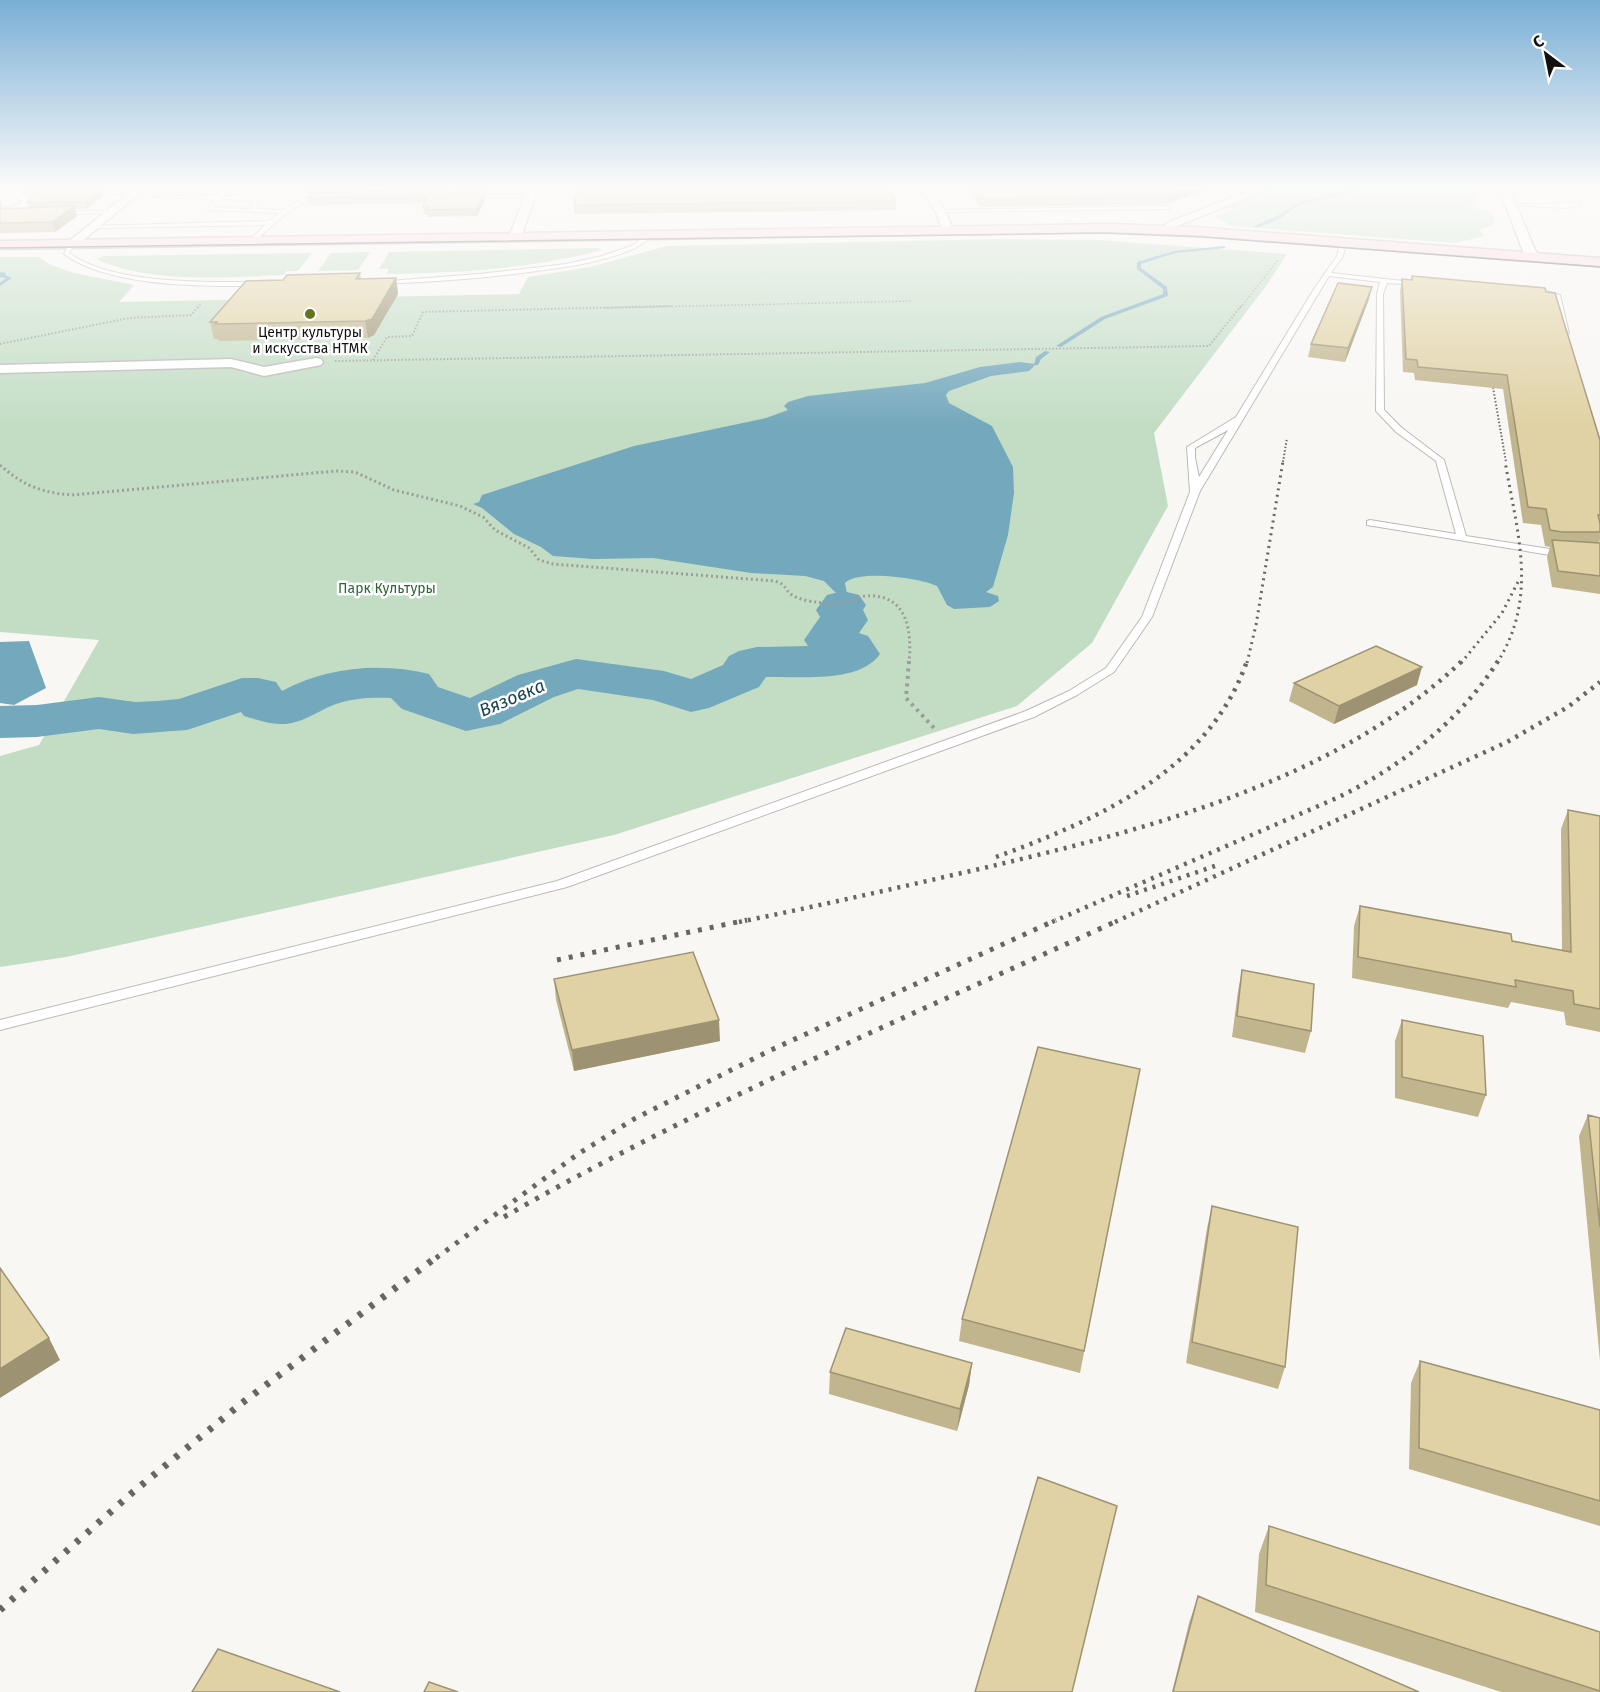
<svg xmlns="http://www.w3.org/2000/svg" width="1600" height="1692" font-family="'Fira Sans',sans-serif">
<style>
.green{fill:#c3ddc5}
.water{fill:#74a8bc}
.lines{fill:none;stroke-linecap:round;stroke-linejoin:round}
.stream{fill:#74a8bc;fill-rule:evenodd}
.river{fill:#74a8bc;fill-rule:evenodd}
.lane-casing{stroke:#bbbab7;stroke-width:2}
.street-casing{stroke:#bbbab7;stroke-width:3}
.secondary-casing{stroke:#bbbab7;stroke-width:3}
.path-far3{stroke:#9d9d9a;stroke-width:1.5;stroke-dasharray:1.5 2;stroke-linecap:butt}
.path-far2{stroke:#9d9d9a;stroke-width:2;stroke-dasharray:1.5 2;stroke-linecap:butt}
.path-far1{stroke:#9d9d9a;stroke-width:3;stroke-dasharray:2 3;stroke-linecap:butt}
.path{stroke:#9d9d9a;stroke-width:4;stroke-dasharray:3 4.5;stroke-linecap:butt}
.lane{fill:#fff;fill-rule:evenodd}
.street{fill:#fff;fill-rule:evenodd}
.secondary{fill:#fbd9e1;fill-rule:evenodd}
.tram{stroke:#666664;stroke-width:1.5}
.rail-far4{stroke:#666664;stroke-width:2;stroke-dasharray:1.5 2;stroke-linecap:butt}
.rail-far3{stroke:#666664;stroke-width:3;stroke-dasharray:2 4.5;stroke-linecap:butt}
.rail-far2{stroke:#666664;stroke-width:4.5;stroke-dasharray:3 6;stroke-linecap:butt}
.rail-far1{stroke:#666664;stroke-width:5;stroke-dasharray:4 8;stroke-linecap:butt}
.rail{stroke:#666664;stroke-width:7;stroke-dasharray:4.5 10;stroke-linecap:butt}
.wall{fill:#c1b58d}
.shaded-wall{fill:#9d9373}
.building{fill:#e0d2a4;stroke:#9d9373;stroke-width:1.5}
.poi-dot{fill:#64731f;stroke:#fff;stroke-width:2}
.labels{text-anchor:middle;stroke-width:5;stroke-linejoin:round;paint-order:stroke}
.far-poi-label{font-size:14px;fill:#111110;stroke:#fff}
.far-park-label{font-size:14px;fill:#2f6437;stroke:#fff}
.water-label{font-size:18px;font-style:italic;fill:#174454;stroke:#fff}
</style>
<rect width="100%" height="100%" fill="#f8f7f4"/>
<path class="green" d="M1274,188H1473L1477,190L1478,197L1470,206L1490,213L1494,218L1493,225L1480,230L1485,236L1455,243L1231,226L1215,216L1235,209L1223,207Z
M1000,239L1098,240L1287,254L1269,282L1154,433L1168,506L1092,643L1017,706L614,835L66,957L0,967V756L39,745L99,640L0,632V257H38L51,265L74,273L134,285L119,302L519,294L528,277L590,267L667,246Z
M598,248L602,250C531,269 458,273 387,274L389,269H379L389,252Z
M370,252L358,270L318,271L331,253Z
M312,253L298,271H287L284,275C226,277 151,284 96,259L104,256Z"/>
<path class="water" d="M1019,362L1036,364L1029,371L991,376L949,391L946,395L949,403L992,426L1013,467L1014,493L1008,535L993,587L986,592L998,596L999,601L990,607L954,609L947,605L937,586C921,578 857,569 845,583L847,594L843,600L824,581L805,576L751,573L653,558L593,559L553,556L541,547L514,534L482,508L473,504L479,502L482,495L634,446L766,418L788,410L784,406L788,402L808,396L925,383L980,367Z
M29,641L46,688L14,705L0,703V642Z"/>
<g class="lines">
<path class="stream" d="M1358,188H1364L1299,205L1281,218L1257,228L1253,227L1277,216L1297,203Z
M1224,246L1226,248L1175,253L1141,264V268L1167,287L1168,296L1105,319L1061,347L1056,346L1101,317L1163,294V289L1137,269V262L1174,251Z
M0,272L6,273L5,275L12,278L0,286V283L6,278L0,277Z
M1045,351L1050,352L1041,359L1038,365H1034L1036,357Z"/>
<path class="river" d="M843,591L859,595L866,605L863,610L868,620L859,633L868,636L880,654C859,684 800,676 766,677L759,687L709,708L691,712L653,700L578,689L554,697L500,724L466,731L402,709L391,698C373,697 353,698 336,704C317,711 301,725 280,724C268,724 255,719 244,716L241,712L187,730L133,734L99,729L37,737L0,738V706L37,705L99,697L135,702L157,701L179,699L242,678H258L276,682L282,691C326,667 381,662 429,674L438,687L470,698L518,675L576,659L664,671L691,679L723,665L729,656L739,651L757,647L808,646L804,640L820,617L816,610L827,595Z"/>
<defs>
<path id="lane" d="M227,188H233L223,196H254L259,199L256,209L283,210L300,200L323,193L326,195L304,202L288,212L251,244L249,241L265,225L95,228L92,226L269,221L279,213L208,210L214,199L151,197L217,195ZM220,199L253,200H254L251,209L214,208Z
M450,188H455L452,193L427,192L448,190Z
M1569,188H1575L1580,205L1567,208L1507,205L1575,203Z
M135,191L137,194H81L84,192Z
M530,194L532,197H465L468,195Z
M1168,206L1170,209L938,212L941,210Z
M59,211H111L114,213L57,214Z
M650,233L652,236C646,241 640,246 633,249C605,261 574,266 544,270C489,278 434,282 379,284L376,282L479,274L566,264L602,256L631,246Z
M1343,241L1346,243L1343,256L1331,273L1421,283L1418,285L1387,283L1383,294L1384,410L1402,428L1444,460L1466,536L1556,550L1600,551V557L1556,556L1367,525V521L1370,520L1456,534L1436,461L1396,432L1376,411L1377,294L1380,282L1329,276L1200,491L1152,617L1114,672L1077,695L1034,717L567,887L0,1030V1020L557,881L1026,711L1069,691L1106,668L1142,617L1190,492L1187,447L1236,417L1314,289L1337,256L1340,243ZM1228,430L1199,477L1195,458V448Z
M69,244L74,245L69,253C113,285 207,282 261,282L264,284L261,286C205,286 110,288 64,254Z
M1539,289L1560,295L1569,333L1564,332L1554,296L1537,292Z"/>
<path id="street" d="M8,188H19L33,202L23,211L0,216V210L15,206L22,202Z
M135,188H146L75,247H67V243Z
M528,188H538L521,237L515,240L511,239L509,237Z
M920,188H930L946,212L953,230L951,232H943L936,212Z
M1257,188H1271L1177,226L1170,231H1162L1160,229L1169,222Z
M1499,188H1509L1535,250L1540,257L1538,260H1530L1523,251Z
M316,358L321,359L323,362L321,365L264,376L231,367L0,373V365L231,359L264,367Z"/>
<path id="secondary" d="M1112,224L1194,227L1600,258V266L1194,235L1112,232L0,249V241Z"/>
</defs>
<use href="#lane" class="lane-casing"/>
<use href="#street" class="street-casing"/>
<use href="#secondary" class="secondary-casing"/>
<path class="path-far3" d="M197,308L202,303
M605,308L912,301
M1240,308L1279,259"/>
<path class="path-far2" d="M0,344L129,318L191,315L199,306
M373,360L387,337L412,336L423,312L671,306
M335,361L1209,346L1241,306"/>
<path class="path-far1" d="M0,465C22,485 42,493 72,495L336,471L355,472L394,490L460,506L483,517L495,530L529,548L539,560L553,564L775,581C787,585 784,589 792,595C799,599 807,601 815,602C825,603 837,605 847,602C853,600 859,597 865,596C908,593 912,631 909,663"/>
<path class="path" d="M909,661L906,698L934,728"/>
<use href="#lane" class="lane"/>
<use href="#street" class="street"/>
<use href="#secondary" class="secondary"/>
<path class="tram" d="M0,248L1101,233L1203,237L1600,267"/>
<path class="rail-far4" d="M1490,370L1506,462
M1283,462L1287,438"/>
<path class="rail-far3" d="M1247,663L1256,625L1283,461
M1461,663L1502,613L1519,580
M1497,663C1539,597 1517,533 1505,461"/>
<path class="rail-far2" d="M996,857C1097,820 1209,771 1247,661
M1127,896L1215,866
M739,922C823,905 905,886 988,867C1152,828 1337,780 1462,661
M1052,922L1339,797C1403,765 1459,722 1498,661
M1115,922L1507,742L1568,707L1600,682"/>
<path class="rail-far1" d="M557,960L747,920
M504,1217C701,1104 912,1015 1119,920
M436,1258L578,1154L634,1119L771,1050L1056,920"/>
<path class="rail" d="M0,1610L133,1492L242,1403L438,1256"/>
</g>
<path class="wall" d="M33,188H117L54,190H101L103,196L86,209H75L77,216L55,232L0,233V199L3,207L0,209L29,208L27,202L31,197L29,190Z
M308,188H446L316,192L309,195Z
M455,188H491L488,193H456Z
M967,188H1212L1166,204L980,207Z
M484,193L485,200L477,216L427,217V214H424L423,207L424,203L309,205L308,198Z
M896,201V210L574,214V205Z
M360,273L361,279L396,278L398,294L374,335L368,338L219,341L218,339H214L210,322L283,280Z
M1412,276L1600,440V540L1599,543H1600V594L1552,587L1547,557L1550,547L1545,546L1541,525L1523,523L1503,389L1415,380L1414,373L1403,372L1400,291L1402,279L1411,280Z
M1369,299L1345,362L1308,357L1311,344Z
M1294,683L1417,685L1334,724L1289,701Z
M1568,810L1600,816V1032L1566,1025L1564,1012L1511,1002L1508,1008L1352,978L1354,926L1360,906L1512,941L1562,950L1561,829Z
M1242,970L1311,1031L1305,1053L1232,1037L1238,991Z
M554,979L720,1041L574,1071L556,1000Z
M1402,1020L1486,1095L1478,1117L1395,1098V1041Z
M1140,1069L1080,1373L959,1341L962,1319Z
M1588,1115L1600,1118V1361L1579,1136Z
M1212,1206L1285,1367L1278,1389L1186,1363L1207,1228Z
M1420,1361L1600,1410V1526L1409,1469L1411,1383Z
M972,1363L969,1385L957,1431L829,1394L830,1372Z
M1269,1526L1600,1632V1692H1501L1255,1612L1259,1554Z
M1198,1596L1419,1692H1172L1189,1623Z"/>
<path class="shaded-wall" d="M308,188H315L316,192L309,195Z
M1189,188H1212L1166,204L1167,195Z
M101,190L103,196L86,209L85,202Z
M484,193L485,200L477,216L476,209Z
M0,199L3,207L0,209Z
M74,206L77,216L55,232L52,222Z
M396,278L398,294L374,335L368,338L365,321Z
M1372,287L1369,299L1345,362L1348,348Z
M1422,667L1417,685L1334,724L1339,706Z
M719,1020L720,1041L574,1071L572,1050Z
M49,1338L60,1360L0,1398V1369Z
M972,1363L969,1385L957,1431L960,1409Z"/>
<path class="building" d="M33,188H47L49,190H101L85,202H27L33,195L29,190Z
M578,188H888L896,201L574,205Z
M973,188H1189L1167,195L980,199Z
M446,189L450,194L484,193L476,209L426,210L428,207H423L426,196L308,198L316,193Z
M74,206L52,222L0,223V209Z
M360,273L356,279L396,278L372,319L365,321L215,324L217,322H210L246,281L283,280L287,275Z
M1412,276L1545,288L1546,292L1555,293L1600,440V515H1598L1600,523V532H1562L1550,530L1546,509L1528,507L1507,375L1418,367L1417,360L1406,359L1402,279L1412,280Z
M1338,283L1372,287L1348,348L1311,344Z
M1552,540L1600,543V576L1558,571Z
M1376,646L1422,667L1339,706L1294,683Z
M1568,810L1600,816V1009L1574,1004L1573,991L1515,980L1516,987L1358,957L1360,906L1511,934L1512,941L1571,952Z
M693,952L719,1020L572,1050L554,979Z
M1242,970L1314,984L1311,1031L1237,1016Z
M1402,1020L1483,1036L1486,1095L1402,1077Z
M1038,1047L1140,1069L1084,1351L962,1319Z
M1588,1115L1600,1118V1227Z
M1212,1206L1298,1227L1285,1367L1192,1342Z
M0,1268L49,1338L0,1369Z
M846,1328L972,1363L960,1409L830,1372Z
M1420,1361L1600,1410V1501L1419,1448Z
M1038,1477L1117,1506L1072,1692H975Z
M1269,1526L1600,1632V1691L1266,1585Z
M1198,1596L1419,1692H1173Z
M218,1649L340,1692H192Z
M429,1682L458,1692H424Z"/>
<linearGradient id="sky" x2="0" y2="1"><stop stop-color="#79afd6"/><stop offset="0.44" stop-color="#fcfbfa"/><stop offset="1" stop-color="#fcfbfa" stop-opacity="0"/></linearGradient>
<rect width="1600" height="425" fill="url(#sky)"/>
<circle class="poi-dot" cx="310" cy="314" r="6"/>
<g class="labels">
<g class="far-poi-label">
<text x="310" y="337">Центр культуры<tspan x="310" dy="16">и искусства НТМК</tspan></text>
</g>
<g class="far-park-label">
<text x="387" y="593">Парк Культуры</text>
</g>
<g class="water-label">
<text transform="translate(512 698) rotate(-23)" y="6">Вязовка</text>
</g>
</g>
<g transform="translate(1546 54) rotate(328)" stroke="#ffffff" stroke-width="4.5" paint-order="stroke">
<path d="M0-4.5L10 22L0 15L-10 22Z" fill="#111110"/>
<text y="-9" font-size="16" font-weight="bold" text-anchor="middle" fill="#111110">С</text>
</g>
</svg>
